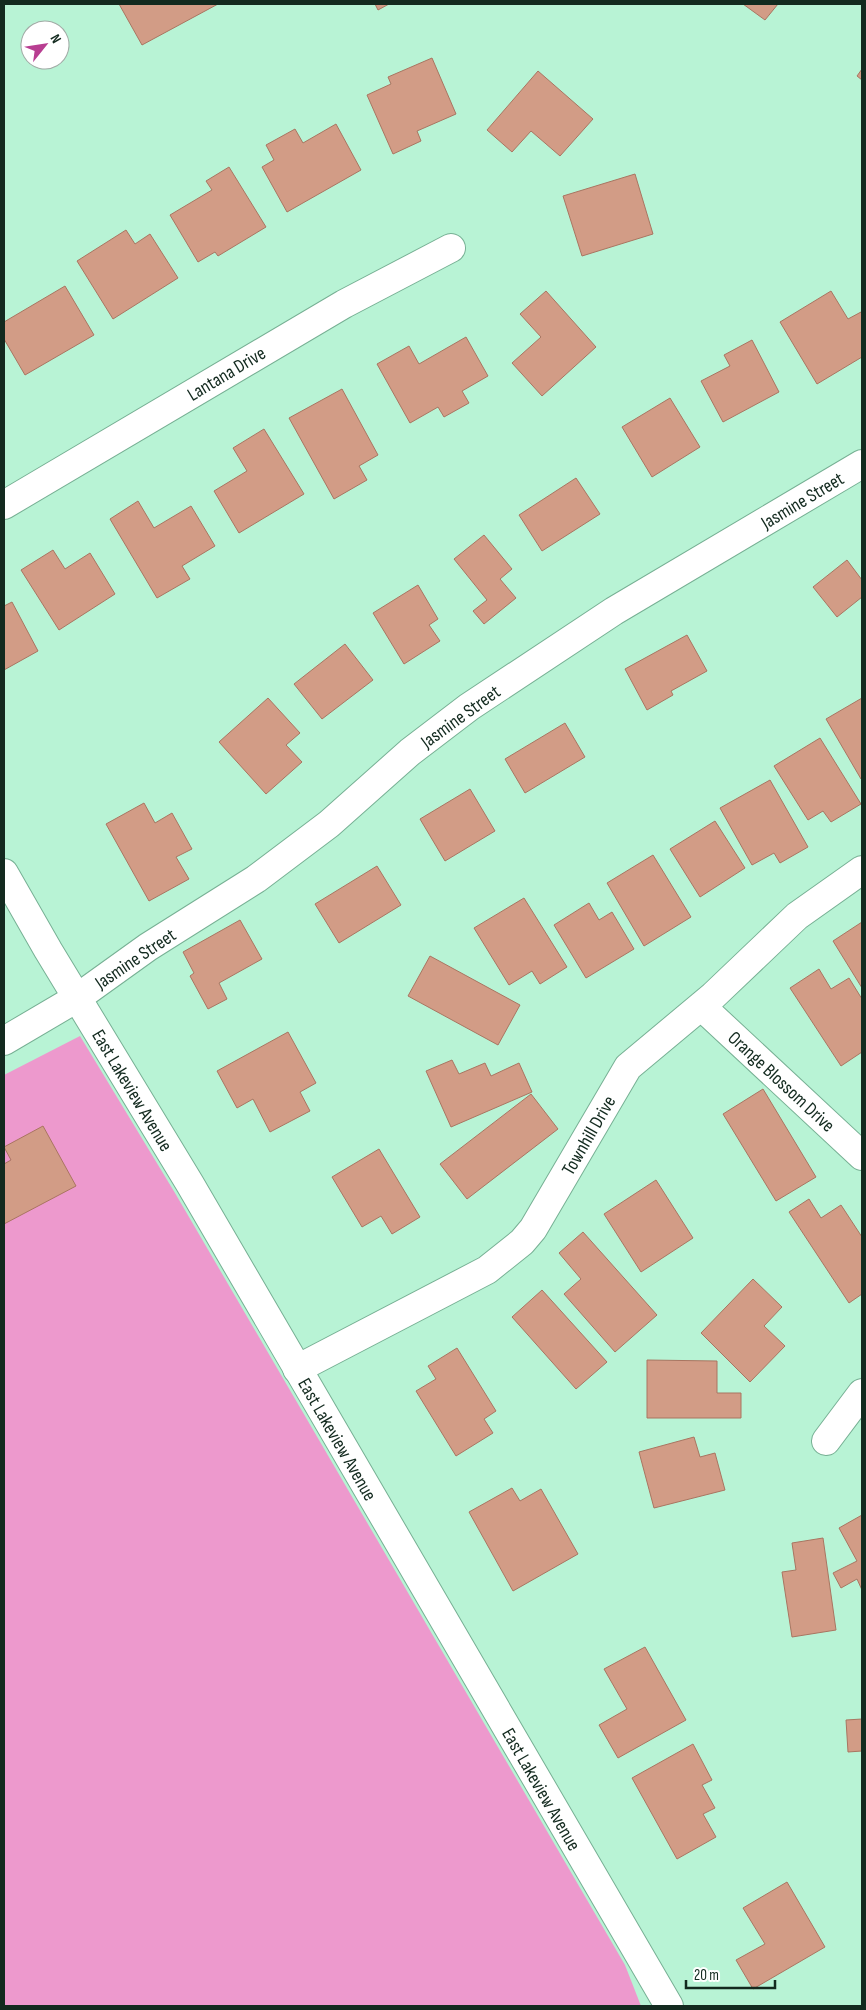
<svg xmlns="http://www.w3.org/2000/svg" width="866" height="2010" font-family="'Sofia Sans Condensed',sans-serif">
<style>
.green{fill:#ed99cd}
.building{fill:#d29c86;stroke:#a97561}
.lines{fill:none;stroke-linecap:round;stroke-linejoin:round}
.street-casing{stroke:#77b094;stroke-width:30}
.secondary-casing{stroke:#77b094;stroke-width:30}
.street{stroke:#fff;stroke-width:28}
.secondary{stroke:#fff;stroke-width:28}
.labels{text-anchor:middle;stroke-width:5;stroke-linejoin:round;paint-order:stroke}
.street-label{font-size:19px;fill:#132a1f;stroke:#fff}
</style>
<rect width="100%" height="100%" fill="#b8f3d5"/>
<path class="green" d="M80,1036L175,1193L625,1965L641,2006H4V1075Z"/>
<path class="building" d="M119,4H218L142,45Z
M375,4H389L378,10Z
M743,4H778L765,20Z
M432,58L456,114L417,131L421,141L393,154L367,95L391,84L388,77Z
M862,69V80L857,76Z
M538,71L593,119L560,156L531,131L512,152L487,130Z
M336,124L361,170L287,212L262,167L274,160L266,145L295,129L303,143Z
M229,167L266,227L218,256L215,252L198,262L170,215L212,190L206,181Z
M635,174L653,234L582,256L563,196Z
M126,230L135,244L150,234L178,278L113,319L77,261Z
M65,286L94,335L25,375L4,339V322Z
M546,291L596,347L542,396L512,363L541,337L520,314Z
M831,291L848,319L861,312L862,315V357L817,384L780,322Z
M466,337L488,376L462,391L469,403L444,417L438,407L410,423L377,364L409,346L419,364Z
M752,340L779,392L723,422L701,381L730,366L724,355Z
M342,389L378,455L359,466L367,480L334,499L289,418Z
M670,398L700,447L652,477L622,427Z
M264,429L304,494L239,533L214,491L247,471L233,448Z
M576,478L600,514L542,551L519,515Z
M138,501L154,528L191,506L215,546L182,566L190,579L157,598L110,519Z
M484,535L512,569L500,579L516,598L484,624L473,611L487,600L454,559Z
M53,550L65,569L90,553L115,594L59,630L21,570Z
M847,560L862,580V597L837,617L813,587Z
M418,585L438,619L429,625L440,641L404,664L373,613Z
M12,602L38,651L4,670V606Z
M687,635L707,671L671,691L673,695L647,710L625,669Z
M345,644L373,680L322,719L294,684Z
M268,698L300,733L286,745L302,762L266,794L219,742Z
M862,698V778L861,779L826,719Z
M565,723L585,757L525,793L505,759Z
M820,738L861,804L831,822L823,811L808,820L774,766Z
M770,780L808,847L780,863L774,853L752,865L720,808Z
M470,789L495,831L445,861L420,819Z
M144,803L155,823L172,813L192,849L176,857L189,879L149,901L106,824Z
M715,821L745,868L700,897L670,849Z
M653,855L691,917L644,946L607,883Z
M377,866L401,905L339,943L315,904Z
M524,898L567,967L540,984L532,971L509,985L474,928Z
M589,903L599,920L612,912L634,949L586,978L554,925Z
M240,920L262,959L219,983L227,999L208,1009L190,976L194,973L183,952Z
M862,922V988L833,941Z
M430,956L520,1005L498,1045L408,996Z
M819,969L831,989L849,978L862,999V1052L841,1066L790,988Z
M288,1032L316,1083L300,1092L310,1111L270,1132L253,1099L237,1108L217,1071Z
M452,1060L459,1074L485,1063L491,1076L519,1063L532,1092L451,1127L426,1071Z
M763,1089L816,1177L776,1201L723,1114Z
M531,1094L558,1129L467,1199L440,1164Z
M43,1126L76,1186L4,1224V1164L11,1160L4,1147Z
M379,1149L420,1217L392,1234L381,1216L362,1227L332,1177Z
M656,1180L693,1238L641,1272L604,1214Z
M809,1199L821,1218L841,1205L862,1237V1294L849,1303L789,1212Z
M583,1232L657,1315L615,1352L564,1294L581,1279L559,1253Z
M753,1279L782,1307L764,1326L785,1346L750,1382L701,1333Z
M542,1290L607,1362L576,1389L512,1317Z
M457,1348L496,1411L484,1419L493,1433L456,1456L416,1391L436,1379L428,1366Z
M647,1360L717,1361V1393H741V1418H647Z
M694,1437L700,1457L715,1453L725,1490L654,1508L639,1452Z
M512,1488L520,1501L541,1489L578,1554L513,1591L469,1512Z
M862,1515V1590L857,1579L841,1588L833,1573L857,1561L839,1528Z
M823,1538L836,1630L792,1637L782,1572L796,1570L792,1543Z
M645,1647L686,1720L618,1758L599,1725L627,1709L604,1669Z
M862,1719V1751L848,1752L846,1720Z
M693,1744L712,1780L702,1785L715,1808L703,1814L716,1837L677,1859L632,1778Z
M787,1882L825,1947L753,1989L736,1960L765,1944L743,1908Z"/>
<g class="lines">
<defs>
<path id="street" d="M4,505L344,304L451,248
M701,1006L862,1156
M4,1041L77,998L148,947L256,879L329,824L410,752L469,707L614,611L862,464
M297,1369L487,1270L522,1242L533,1229L628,1067L713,996L797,916L862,870
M826,1441L862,1393"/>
<path id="secondary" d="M4,873L48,950L190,1184L669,2006"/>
</defs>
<use href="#street" class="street-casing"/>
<use href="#secondary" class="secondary-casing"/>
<use href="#street" class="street"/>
<use href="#secondary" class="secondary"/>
</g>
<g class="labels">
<g class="street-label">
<text transform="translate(226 373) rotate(-31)" y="7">Lantana Drive</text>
<text transform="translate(802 500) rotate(-31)" y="7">Jasmine Street</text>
<text transform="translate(460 716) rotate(-36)" y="7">Jasmine Street</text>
<text transform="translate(135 958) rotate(-34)" y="7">Jasmine Street</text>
<text transform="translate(782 1081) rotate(43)" y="7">Orange Blossom Drive</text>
<text transform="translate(133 1090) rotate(59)" y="7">East Lakeview Avenue</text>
<text transform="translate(588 1135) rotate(-60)" y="7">Townhill Drive</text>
<text transform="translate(338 1439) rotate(60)" y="7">East Lakeview Avenue</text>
<text transform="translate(542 1789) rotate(60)" y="7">East Lakeview Avenue</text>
</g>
</g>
<rect width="866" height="2010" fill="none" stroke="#132a1f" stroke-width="10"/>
<g transform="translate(45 45) rotate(60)"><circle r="24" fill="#ffffff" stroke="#a1aaa5"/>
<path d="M0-4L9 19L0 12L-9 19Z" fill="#b83e91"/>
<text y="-8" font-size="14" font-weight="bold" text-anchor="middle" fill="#132a1f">N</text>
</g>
<path d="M686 1980v8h89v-8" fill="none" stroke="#132a1f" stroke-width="2.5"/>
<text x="694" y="1980" font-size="15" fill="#132a1f" stroke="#ffffff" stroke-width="4" paint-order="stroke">20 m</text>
</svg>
